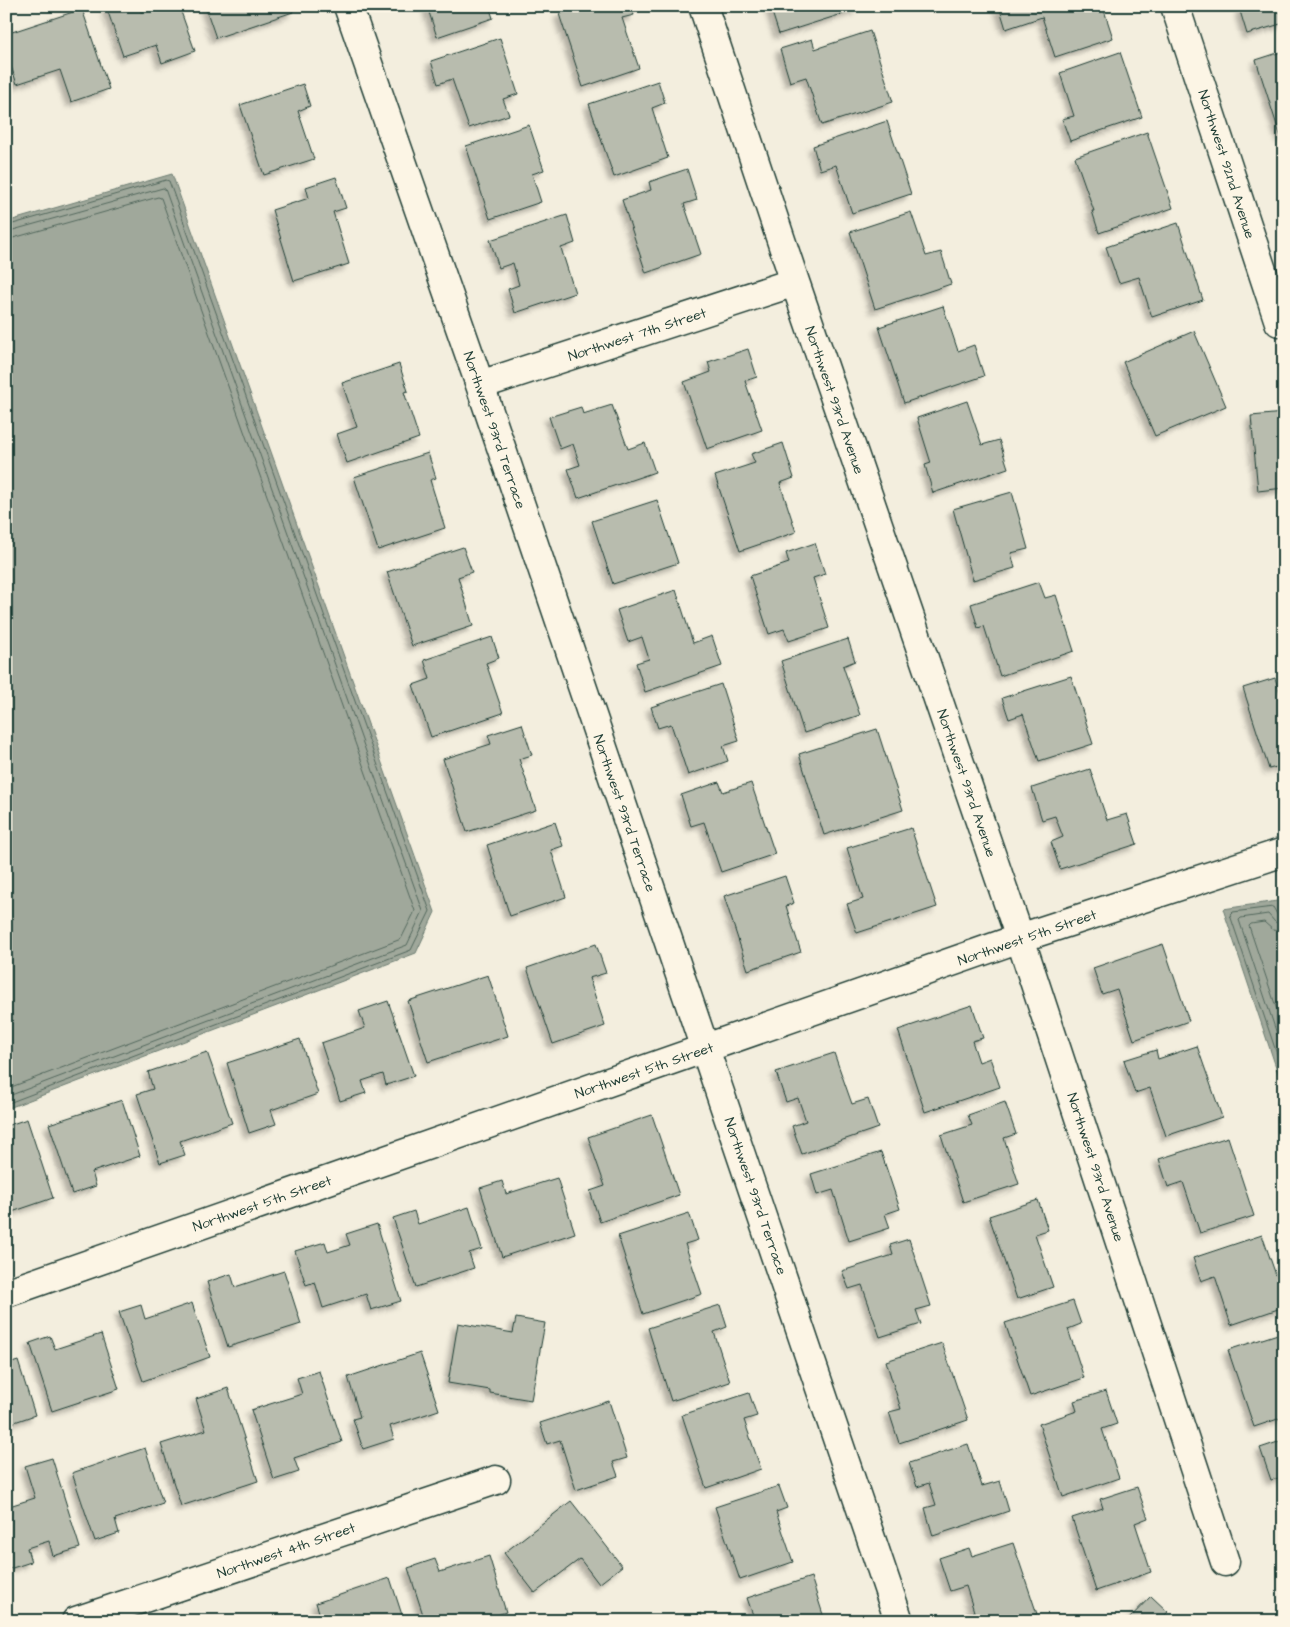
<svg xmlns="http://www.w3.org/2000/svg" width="1290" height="1627" font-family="'Architects Daughter',sans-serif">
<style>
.water{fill:#a0a89b;stroke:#6c7d72}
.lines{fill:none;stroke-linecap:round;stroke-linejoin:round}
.shore{stroke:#53685d;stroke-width:1}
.building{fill:#b8bcae;stroke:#1f3d34;filter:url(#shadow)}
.minor-casing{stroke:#1f3d34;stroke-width:31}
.minor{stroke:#fcf5e5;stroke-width:28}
.labels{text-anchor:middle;stroke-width:4.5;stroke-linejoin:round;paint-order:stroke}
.street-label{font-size:14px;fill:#1f3d34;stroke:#fcf5e5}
</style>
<defs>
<filter id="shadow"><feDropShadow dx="-4.5" dy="4.5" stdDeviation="2.5" flood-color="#0004"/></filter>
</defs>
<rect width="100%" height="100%" fill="#f3eede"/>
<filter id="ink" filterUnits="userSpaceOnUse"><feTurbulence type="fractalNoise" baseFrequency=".02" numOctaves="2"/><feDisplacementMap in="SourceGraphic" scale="10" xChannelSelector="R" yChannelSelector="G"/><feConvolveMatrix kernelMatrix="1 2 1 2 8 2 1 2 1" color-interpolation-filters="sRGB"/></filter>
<g filter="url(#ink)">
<path class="water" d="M172,174L435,912L416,953L6,1109V222Z
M1277,901L1284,920V1091L1223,909Z"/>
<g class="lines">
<path class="shore" d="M6,226L166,180L169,181L430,911L411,950L6,1104
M6,232L163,188L165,189L423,911L407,945L6,1097
M6,240L158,197L161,198L415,911L401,939L6,1089
M1284,918L1278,916L1273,907L1233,912L1230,915L1284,1075
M1284,925L1275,922L1268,914L1241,918L1239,920L1284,1055
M1284,932L1273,930L1264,922L1251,924L1249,926L1284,1031"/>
</g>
<path class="building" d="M106,6H139L141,12L159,6H179L195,51L162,63L156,45L123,56Z
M205,6H291L293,12L216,38Z
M427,6H489L493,18L437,37Z
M583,6H631L634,15L622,18L639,68L583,87L559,14Z
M770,6H857L858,9L779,34Z
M999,6H1085L1087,12L1103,7L1113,38L1055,57L1042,17L1006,29Z
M1241,6H1284V23L1247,34L1240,11H1243Z
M82,9L109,89L71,102L60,70L17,84L6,51V34Z
M870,31L893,102L822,125L806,77L790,82L780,49L812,39L815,49Z
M500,38L518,94L503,99L509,115L469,128L452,79L438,84L431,61Z
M1284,51V137L1281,138L1256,60Z
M1120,52L1142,117L1070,141L1062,119L1074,116L1060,73Z
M658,81L665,103L652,108L668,158L614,177L589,104Z
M303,84L310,106L298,111L314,159L264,175L240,105Z
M887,121L911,194L852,213L836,165L820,170L813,146Z
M529,125L544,170L532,174L541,202L490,219L466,146Z
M1147,132L1173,208L1099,233L1092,211H1094L1075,157Z
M687,169L697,200L684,204L701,254L646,273L622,200L651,190L649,182Z
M336,177L346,208L333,212L349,264L294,281L272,210L309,198L306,187Z
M911,212L926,256L941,252L951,284L875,309L850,232Z
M567,215L575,243L561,248L575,293L515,313L508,289L519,285L513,263L499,268L490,240Z
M1178,223L1203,300L1152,317L1139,277L1119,283L1106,247Z
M943,306L958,351L974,345L984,376L904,403L879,327Z
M1194,331L1226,406L1155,436L1123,362Z
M748,349L757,377L745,381L762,430L707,449L684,382L711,372L708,362Z
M399,364L408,391L404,392L419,438L347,463L337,434L357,427L342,383Z
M967,401L982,445L999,440L1008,468L933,493L925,465L931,463L917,418Z
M612,405L628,449L645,443L655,472L578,498L568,469L580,465L573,444L560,449L549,417L581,407L583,414Z
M1284,413V488L1258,491L1251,416Z
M783,443L794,478L780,483L796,532L740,551L715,476L755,463L751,454Z
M428,453L436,478L430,480L445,528L378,550L354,477Z
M1012,492L1028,549L1011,553L1015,568L973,580L953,509Z
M657,500L678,563L613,584L592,521Z
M815,543L825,574L813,578L829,628L789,641L784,629L769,634L750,576L789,563L786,553Z
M463,547L472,572L458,577L473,626L412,646L387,572Z
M1039,582L1045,598L1056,595L1074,651L1000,676L984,626L978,628L971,604Z
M676,590L693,643L712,636L722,666L645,692L636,663L649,659L642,637L628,642L617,610Z
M492,637L499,658L486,663L503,713L431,737L413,685L430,679L424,660Z
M848,639L855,661L843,666L860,715L804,733L781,661Z
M1071,676L1093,744L1039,761L1023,714L1009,719L1002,698Z
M1275,678L1282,699L1284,698V765L1269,769L1243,688Z
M721,684L739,741L723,746L728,761L688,775L671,724L658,728L651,707Z
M522,724L532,755L519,759L536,810L467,832L443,759L491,744L488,735Z
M877,729L903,810L824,835L799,754Z
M1090,769L1107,820L1127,814L1137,844L1060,869L1051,842L1063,837L1055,816L1042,820L1032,788Z
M719,782L723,792L751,783L775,854L721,872L704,822L691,826L681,795Z
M555,822L563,846L551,850L566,897L510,916L487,845Z
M911,828L937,907L857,933L847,904L863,899L847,848Z
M785,876L794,903L786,906L801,952L748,970L724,896Z
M596,944L606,973L589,978L605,1026L553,1044L527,968Z
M1163,944L1189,1021L1134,1040L1117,989L1102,994L1093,968Z
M488,975L508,1036L428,1062L408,1001Z
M388,1001L414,1076L386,1085L383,1074L362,1081L366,1093L340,1101L321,1043L365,1028L359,1011Z
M972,1005L983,1038L972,1041L979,1062L990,1058L1000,1087L925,1112L898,1030Z
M300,1039L318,1094L271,1110L276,1124L249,1133L227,1063Z
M1197,1046L1222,1117L1166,1136L1150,1088L1135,1093L1124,1060L1156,1050L1158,1059Z
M207,1052L232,1123L180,1141L185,1155L160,1163L137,1094L153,1089L148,1072Z
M834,1053L852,1104L868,1099L878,1128L802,1154L792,1126L806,1121L798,1098L786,1102L776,1072Z
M122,1100L140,1156L92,1172L96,1186L72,1194L49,1124Z
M1005,1102L1016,1134L1004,1138L1019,1184L963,1202L941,1135L972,1125L968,1115Z
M652,1115L679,1195L600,1222L590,1191L605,1186L588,1137Z
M27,1119L53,1198L6,1214V1126Z
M1228,1137L1254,1216L1200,1233L1183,1182L1168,1187L1159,1159Z
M881,1152L900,1209L885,1214L890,1228L849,1241L833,1190L817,1195L811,1174Z
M557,1178L575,1233L502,1257L480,1188L502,1181L506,1194Z
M1038,1200L1048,1230L1035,1234L1053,1287L1017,1299L989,1216Z
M469,1207L482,1249L469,1253L474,1268L416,1287L393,1218L414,1211L418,1224Z
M689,1213L698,1240L685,1244L702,1294L643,1314L618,1236Z
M377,1224L401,1301L371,1310L366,1294L323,1308L315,1282L306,1285L295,1251L325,1242L328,1252L350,1245L346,1234Z
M1262,1235L1284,1298V1307L1231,1325L1215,1276L1201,1281L1193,1258Z
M909,1239L931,1306L916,1310L921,1324L880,1337L862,1285L849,1289L842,1271L893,1255L890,1245Z
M284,1271L301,1324L228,1347L207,1282L231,1274L235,1287Z
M1073,1301L1081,1324L1068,1329L1084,1378L1030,1396L1005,1323Z
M192,1303L210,1357L143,1381L119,1312L141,1305L145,1319Z
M720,1305L727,1327L714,1332L730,1382L671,1401L648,1328Z
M516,1318L545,1323L531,1400L490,1393V1390L448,1383L458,1323L513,1333Z
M1284,1332V1417L1254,1427L1228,1350Z
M101,1334L119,1389L52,1411L30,1343L50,1336L55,1349Z
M942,1343L968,1420L899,1443L889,1412L901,1409L886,1361Z
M420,1353L439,1410L390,1426L394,1439L363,1449L353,1419L360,1417L348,1377Z
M18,1361L35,1415L6,1425V1365Z
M319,1371L342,1442L294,1458L299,1472L274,1480L251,1410L302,1394L297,1378Z
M228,1388L258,1481L181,1506L161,1444L206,1430L196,1399Z
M1106,1391L1117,1424L1102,1429L1119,1478L1063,1497L1039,1424L1077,1411L1074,1401Z
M749,1393L757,1416L744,1420L761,1469L706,1488L682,1415Z
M609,1401L627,1458L613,1462L618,1476L576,1490L560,1440L547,1444L540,1423Z
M1284,1440V1481L1282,1477L1271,1480L1260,1448Z
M968,1444L982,1486L1000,1481L1009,1511L933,1536L925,1508L936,1505L929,1483L917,1487L909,1463Z
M145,1448L163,1503L115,1519L119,1533L95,1541L72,1473Z
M52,1458L80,1548L53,1556L49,1541L27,1548L31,1562L6,1570V1507L35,1498L25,1466Z
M779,1486L787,1508L776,1512L793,1562L740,1580L715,1507Z
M1137,1487L1148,1518L1135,1523L1151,1572L1096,1591L1072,1518L1103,1508L1100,1499Z
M571,1501L622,1566L599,1584L580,1559L535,1593L504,1553Z
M1013,1543L1037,1614L1018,1621H977L966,1586L950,1591L939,1558L969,1548L972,1556Z
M489,1556L506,1612L479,1621H425L408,1568L435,1559L440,1572Z
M811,1577L825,1621H755L747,1598Z
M390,1578L404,1621H322L316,1603Z
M1151,1596L1168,1612L1159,1621H1127Z
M701,1613L703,1621H677Z"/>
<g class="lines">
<defs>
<path id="minor" d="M348,6L480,385L899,1621
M703,6L795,282L1020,938L1225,1562
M1175,6L1279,322
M480,385L795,282
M6,1293L1020,938L1284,852
M76,1621L496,1480"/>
</defs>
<use href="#minor" class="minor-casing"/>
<use href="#minor" class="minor"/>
</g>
</g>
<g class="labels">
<g class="street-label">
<text transform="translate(1227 164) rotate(72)" y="5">Northwest 92nd Avenue</text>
<text transform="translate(637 334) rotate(-18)" y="5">Northwest 7th Street</text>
<text transform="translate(835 400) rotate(71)" y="5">Northwest 93rd Avenue</text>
<text transform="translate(495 430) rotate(71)" y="5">Northwest 93rd Terrace</text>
<text transform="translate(967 783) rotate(71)" y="5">Northwest 93rd Avenue</text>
<text transform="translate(625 813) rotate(71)" y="5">Northwest 93rd Terrace</text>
<text transform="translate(1027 937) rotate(-19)" y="5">Northwest 5th Street</text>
<text transform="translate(644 1070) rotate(-19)" y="5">Northwest 5th Street</text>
<text transform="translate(1096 1167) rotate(72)" y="5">Northwest 93rd Avenue</text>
<text transform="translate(756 1196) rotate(71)" y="5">Northwest 93rd Terrace</text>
<text transform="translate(262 1203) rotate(-19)" y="5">Northwest 5th Street</text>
<text transform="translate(286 1550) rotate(-19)" y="5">Northwest 4th Street</text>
</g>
</g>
<rect width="1290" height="1627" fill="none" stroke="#fcf5e5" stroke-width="25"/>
<rect x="12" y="12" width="1265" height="1602" fill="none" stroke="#1f3d34" stroke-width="2" filter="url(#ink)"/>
</svg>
